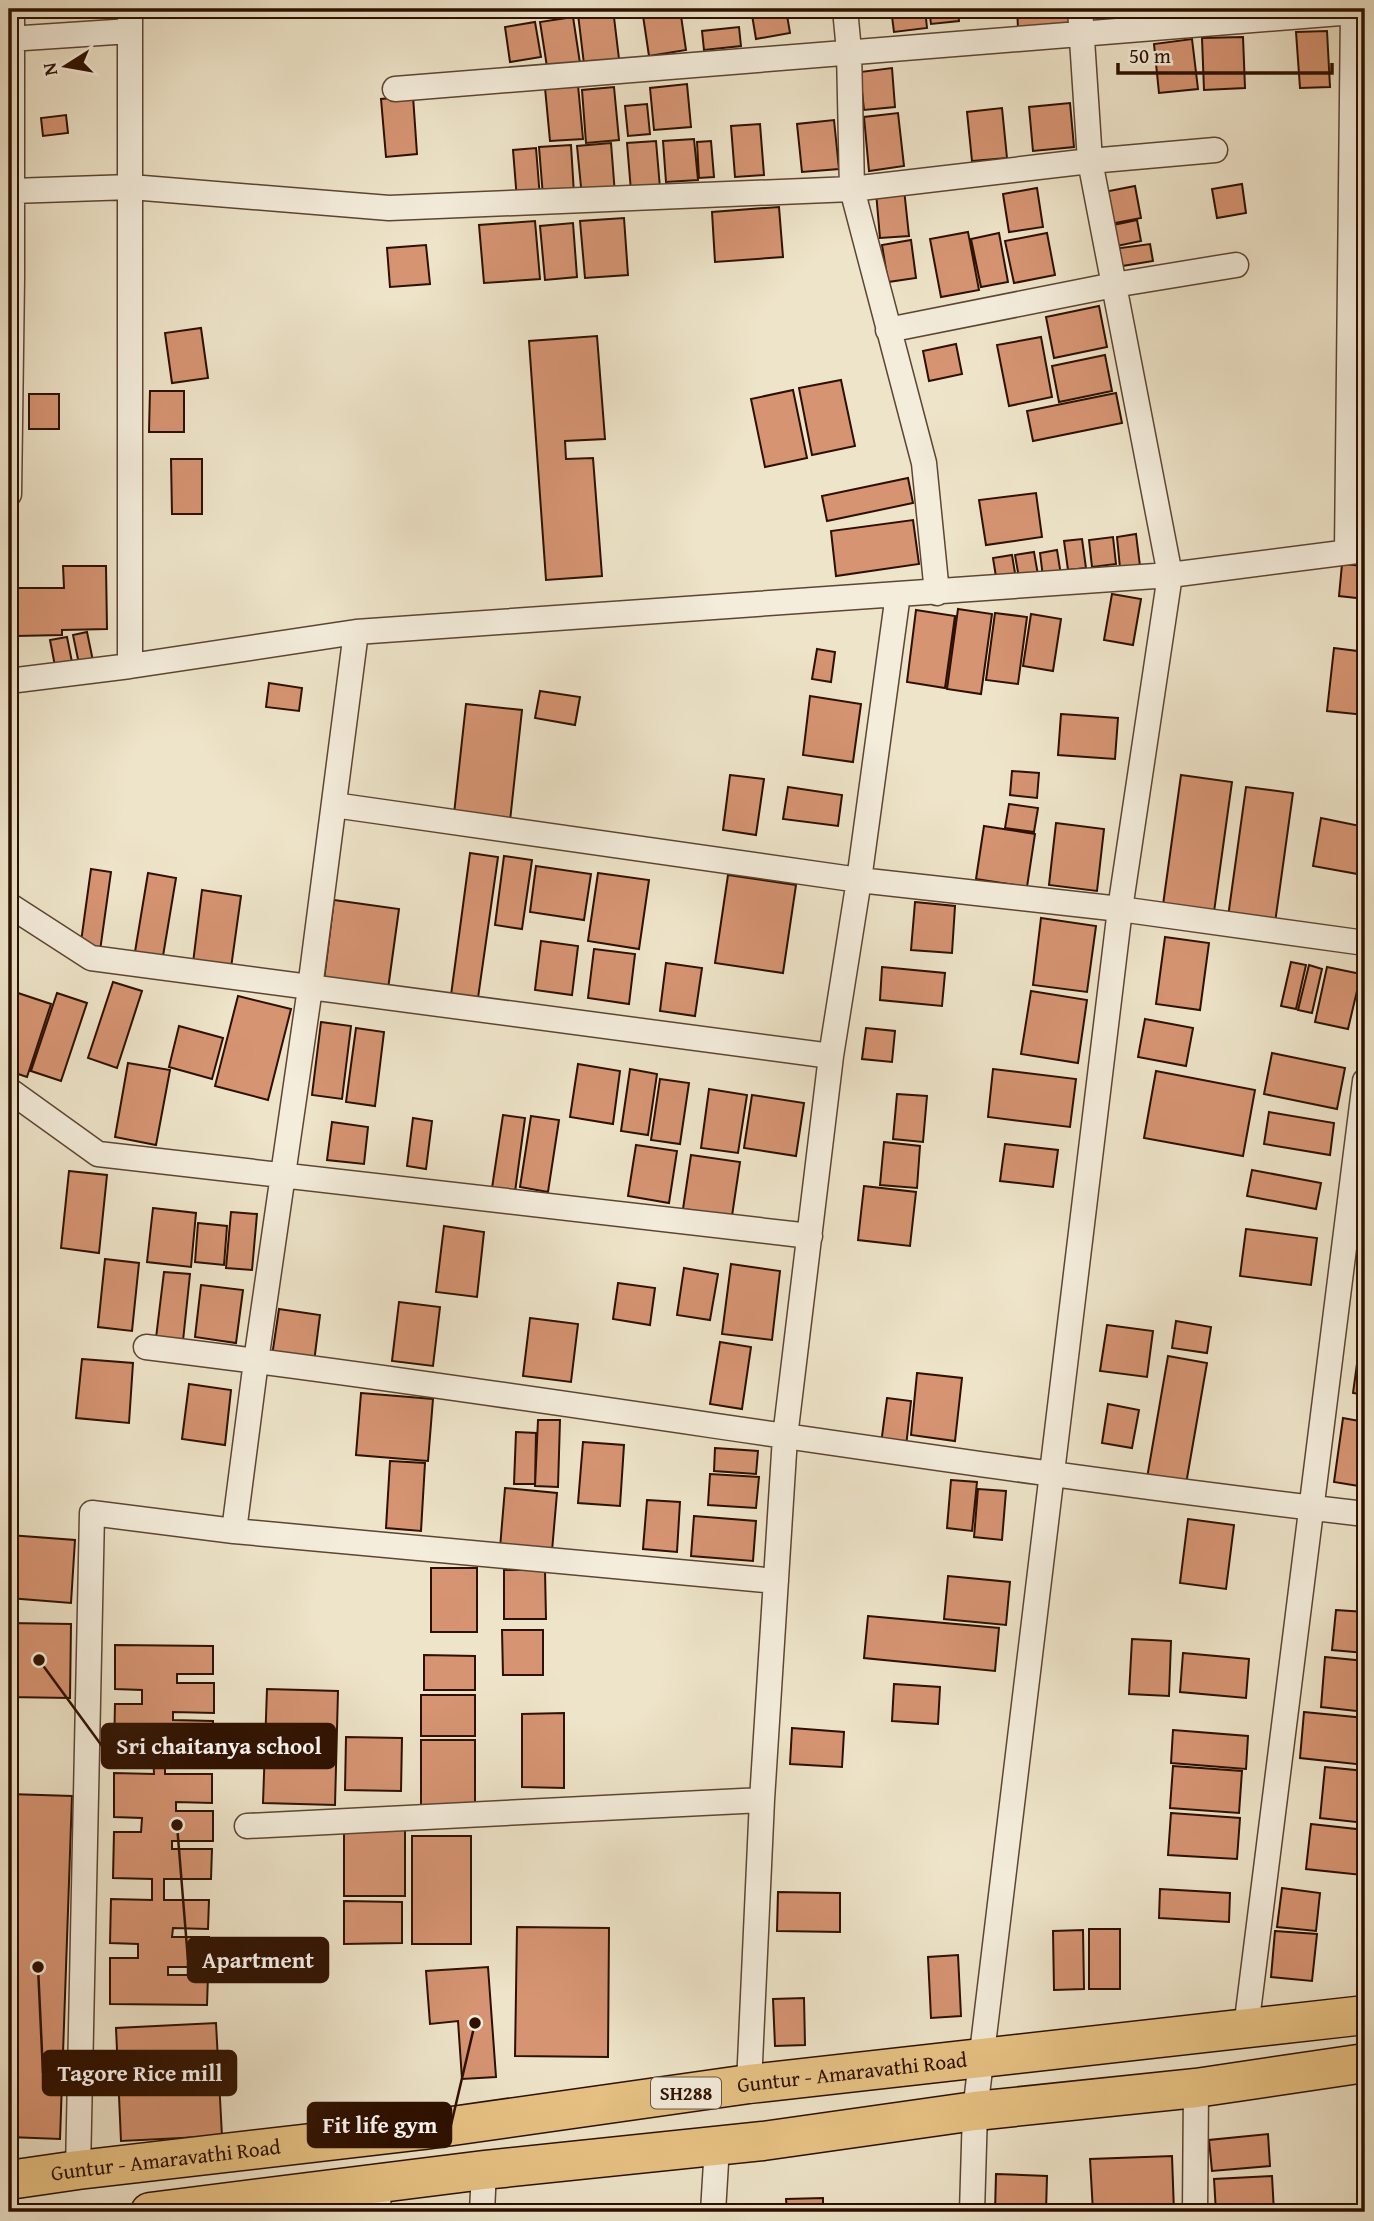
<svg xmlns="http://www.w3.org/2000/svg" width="1374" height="2221" font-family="'Gentium Book Plus',serif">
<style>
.building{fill:#d69472;stroke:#2d1000;stroke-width:2}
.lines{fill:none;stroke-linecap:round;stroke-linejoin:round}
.minor-casing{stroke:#5d4532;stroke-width:27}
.primary-casing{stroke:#2d1000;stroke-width:41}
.minor{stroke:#f4eddc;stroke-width:24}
.primary{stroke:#e7c284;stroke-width:38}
.labels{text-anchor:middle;stroke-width:5;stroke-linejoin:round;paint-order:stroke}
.shield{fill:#f4eddc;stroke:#695242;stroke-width:2}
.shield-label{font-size:19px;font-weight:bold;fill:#2d1000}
.street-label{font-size:21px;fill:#2d1000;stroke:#f4eddc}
.leader{fill:none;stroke:#2d1000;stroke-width:2.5}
.callout-dot{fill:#2d1000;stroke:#f4eddc;stroke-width:2.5}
.callout{fill:#2d1000;stroke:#2d1000;stroke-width:2.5}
.callout-label{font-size:23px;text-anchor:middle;font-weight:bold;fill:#fff}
</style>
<rect width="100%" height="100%" fill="#eee4c9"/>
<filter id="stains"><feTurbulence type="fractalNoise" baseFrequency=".00286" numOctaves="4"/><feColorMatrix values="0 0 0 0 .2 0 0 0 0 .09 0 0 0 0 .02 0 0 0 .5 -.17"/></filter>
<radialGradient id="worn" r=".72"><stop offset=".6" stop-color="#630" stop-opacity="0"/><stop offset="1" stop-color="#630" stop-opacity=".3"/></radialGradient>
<path class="building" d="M281,9H382L381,14L281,11Z
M401,9H458V16L400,13Z
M526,9H572V13L527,16Z
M613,9L619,59L584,64L578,14Z
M642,9H680L686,50L649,56Z
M751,9H786L790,33L756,39Z
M891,9H925L927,28L894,32Z
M929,9H958L959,21L931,24Z
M1017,9H1068L1070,24L1018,28Z
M1094,9H1130V12L1095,16Z
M1136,9H1173V11L1136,14Z
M573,17L580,63L547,67L540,22Z
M535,22L541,57L510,62L505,27Z
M739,27L741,46L704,50L702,31Z
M1327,31L1330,87L1300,88L1296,32Z
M1243,37L1245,88L1204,90L1202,38Z
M1192,39L1198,89L1159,93L1154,44Z
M892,68L895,107L864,110L860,72Z
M687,84L691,127L654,130L650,88Z
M578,85L583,139L550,141L545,88Z
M614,87L619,140L586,143L582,90Z
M413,96L417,154L386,157L381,99Z
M1070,103L1074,147L1033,151L1029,107Z
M647,104L650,134L628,136L625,106Z
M1002,108L1007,158L972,161L967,112Z
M898,113L904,166L869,171L864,117Z
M66,115L68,133L43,136L41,118Z
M834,120L839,169L802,172L797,124Z
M760,124L764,175L735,177L731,126Z
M694,139L698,180L666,182L663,141Z
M656,141L660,188L631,191L627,143Z
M711,141L714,177L699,178L697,142Z
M611,143L615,194L582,197L577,146Z
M571,145L574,194L543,196L539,147Z
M536,148L540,198L517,200L513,150Z
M1242,184L1246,213L1217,218L1212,189Z
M1135,186L1141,218L1110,224L1104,192Z
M1037,188L1043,227L1009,232L1003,194Z
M904,189L909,236L880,238L876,192Z
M779,207L783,257L715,262L712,212Z
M624,218L628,275L585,278L580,221Z
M1137,220L1141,241L1107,248L1104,227Z
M535,221L540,279L484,283L479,225Z
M573,223L577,277L545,280L540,226Z
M968,232L979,290L941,297L930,239Z
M999,233L1008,282L981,287L971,239Z
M1047,233L1055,275L1014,283L1005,241Z
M911,240L916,278L888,282L882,245Z
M1150,244L1153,261L1116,267L1113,249Z
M426,245L430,284L390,287L387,248Z
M1099,306L1107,347L1054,358L1046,317Z
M201,328L208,378L172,383L165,333Z
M597,336L605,439L565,441L566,459L593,458L602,576L546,580L529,341Z
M1041,337L1052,397L1009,406L997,345Z
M956,344L962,374L929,381L923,351Z
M1105,355L1112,391L1059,402L1052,366Z
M841,380L855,446L812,455L799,388Z
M793,390L807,458L765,467L751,399Z
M150,391H184V432H149Z
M1116,393L1122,423L1033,441L1027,411Z
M29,394H59V429H29Z
M171,459H202V514H172Z
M908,478L913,503L827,521L822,496Z
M1036,493L1042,537L986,545L979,500Z
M913,520L919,564L836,576L831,531Z
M1136,534L1140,566L1120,568L1117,537Z
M1113,537L1116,564L1092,567L1089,540Z
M1082,539L1086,568L1068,570L1064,541Z
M1057,550L1061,575L1043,577L1040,553Z
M1034,552L1038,575L1019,578L1015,555Z
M1012,555L1016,579L997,583L993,558Z
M1342,564L1365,566V599L1339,596Z
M63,566H106L107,629L62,630V635L16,636V588H64Z
M1112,594L1141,599L1133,645L1104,640Z
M958,609L992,614L981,694L947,689Z
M916,610L955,616L945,688L907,682Z
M995,613L1027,617L1018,684L986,680Z
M1031,614L1061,619L1053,671L1023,666Z
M87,632L93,661L79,664L73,635Z
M67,637L72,662L55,666L50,640Z
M1334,648L1365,652V715L1327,711Z
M817,649L835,652L831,682L812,679Z
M269,683L302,688L299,711L266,707Z
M540,691L580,697L575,725L535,718Z
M810,696L861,704L853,762L803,755Z
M466,704L522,710L510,821L454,814Z
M1061,714L1118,718L1115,759L1058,755Z
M1012,771L1039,773L1037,798L1010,795Z
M730,775L764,779L756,835L723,830Z
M1181,775L1232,782L1213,919L1162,912Z
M788,787L842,795L838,826L783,819Z
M1246,787L1293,793L1275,923L1228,917Z
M1009,804L1038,808L1034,832L1005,828Z
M1321,818L1365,827L1363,875L1313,866Z
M1056,823L1104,829L1097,891L1049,885Z
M984,826L1035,834L1027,887L976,879Z
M470,853L498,857L478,998L451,995Z
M504,856L532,860L522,929L495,925Z
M536,866L591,874L584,920L530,912Z
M91,869L111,872L100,951L80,949Z
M148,873L176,878L162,962L134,958Z
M598,873L649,880L639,949L588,941Z
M728,875L796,885L783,973L715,963Z
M202,890L241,896L231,968L193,963Z
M334,900L399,909L388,989L324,980Z
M915,902L955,906L952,953L911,950Z
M1041,918L1096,926L1087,992L1033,985Z
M1165,937L1209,943L1200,1010L1156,1004Z
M541,941L578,946L572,995L535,990Z
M594,949L635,954L629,1004L588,998Z
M1291,962L1306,965L1296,1009L1281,1006Z
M666,963L702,968L695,1016L660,1011Z
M1309,965L1322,969L1312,1013L1298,1010Z
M882,967L945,973L942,1006L880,1000Z
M1327,967L1361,974L1348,1029L1315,1022Z
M113,982L142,991L117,1068L88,1058Z
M12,991L51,1004L27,1077L9,1071V999Z
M1031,991L1087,1000L1078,1063L1021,1054Z
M57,993L87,1003L61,1081L31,1071Z
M238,996L291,1009L268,1100L215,1086Z
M1145,1019L1193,1028L1186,1066L1138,1057Z
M321,1022L351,1026L342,1099L312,1095Z
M179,1026L223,1038L212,1079L169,1067Z
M356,1028L384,1032L375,1106L346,1102Z
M866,1028L895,1031L892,1062L862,1059Z
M1272,1053L1345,1068L1337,1109L1264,1094Z
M128,1063L170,1070L156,1145L115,1137Z
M578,1064L620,1071L613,1124L570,1117Z
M630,1069L657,1074L648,1135L621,1131Z
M993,1069L1076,1079L1070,1127L988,1117Z
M1156,1071L1255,1090L1243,1156L1144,1138Z
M660,1079L689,1083L680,1144L651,1140Z
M709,1089L747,1095L738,1153L701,1148Z
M897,1094L927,1096L923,1142L893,1139Z
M752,1095L804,1103L796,1156L744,1148Z
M1269,1112L1334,1123L1330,1155L1264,1144Z
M503,1115L525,1118L515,1192L492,1188Z
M531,1116L559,1120L548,1192L520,1187Z
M413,1118L432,1121L426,1169L407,1166Z
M332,1122L368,1127L364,1164L327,1160Z
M884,1142L920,1146L917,1188L880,1185Z
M1005,1144L1058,1150L1053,1187L1000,1181Z
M636,1145L677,1151L669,1203L628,1196Z
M691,1155L740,1162L732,1216L683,1209Z
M1252,1170L1321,1183L1316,1209L1247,1196Z
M69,1171L107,1175L99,1253L61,1248Z
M864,1186L916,1192L910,1246L858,1240Z
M153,1208L196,1213L191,1267L147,1262Z
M231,1212L257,1214L252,1270L226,1268Z
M198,1223L227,1226L224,1265L195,1262Z
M444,1226L484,1232L477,1297L436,1292Z
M1246,1229L1317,1238L1311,1285L1240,1276Z
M105,1259L139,1263L132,1331L98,1327Z
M731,1264L780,1271L772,1340L722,1334Z
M684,1268L718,1274L710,1320L677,1315Z
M164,1272L190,1274L183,1341L156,1338Z
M618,1283L655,1288L650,1325L613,1319Z
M201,1285L243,1290L236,1343L195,1337Z
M399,1302L440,1307L433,1366L392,1361Z
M279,1309L320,1315L314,1362L272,1356Z
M530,1318L578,1324L571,1382L523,1376Z
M1176,1321L1211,1327L1207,1353L1172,1348Z
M1107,1325L1153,1331L1147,1377L1100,1371Z
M720,1342L751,1347L742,1409L710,1404Z
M1360,1342L1365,1343V1395L1353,1393Z
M1168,1356L1207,1363L1186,1484L1147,1478Z
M82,1359L133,1363L129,1423L76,1418Z
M917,1373L962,1378L955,1441L911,1435Z
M189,1384L231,1390L225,1445L182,1439Z
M361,1393L433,1399L428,1461L356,1455Z
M887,1398L911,1401L906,1447L881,1444Z
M1108,1404L1139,1410L1132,1448L1102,1443Z
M1343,1418L1365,1422V1487L1334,1482Z
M538,1420H560L558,1487L535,1486Z
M516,1432L536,1433L535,1484H514Z
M583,1442L624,1445L620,1506L578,1503Z
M715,1448L758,1451L756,1474L714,1471Z
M390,1461L425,1463L421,1531L386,1528Z
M710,1474L759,1477L756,1508L708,1505Z
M951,1480L977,1482L972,1531L947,1528Z
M505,1488L557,1493L552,1551L500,1548Z
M978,1489L1006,1491L1002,1540L974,1537Z
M647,1500L680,1502L677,1552L643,1549Z
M694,1516L756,1521L753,1561L691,1556Z
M1188,1519L1234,1525L1226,1589L1180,1583Z
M9,1535L75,1540L71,1603L9,1598Z
M431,1568H477V1632H431Z
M504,1570H545L546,1619H504Z
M948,1576L1010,1582L1006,1625L944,1619Z
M1336,1610L1365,1612V1653L1332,1650Z
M868,1616L999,1628L995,1671L864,1658Z
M9,1623L71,1624L70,1698L9,1697Z
M502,1630H543V1675H503Z
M1132,1639L1171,1641L1169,1696L1129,1694Z
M115,1645L213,1646V1674H177V1683H214V1713L173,1712V1720L213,1721L212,1751L165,1750V1774H212V1803L176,1802V1811H213V1841H172V1849H212L211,1879H164V1900H209L208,1929L173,1928L172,1937H209V1967H168V1975H208L207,2005L110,2004V1958H138V1944L110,1943L111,1899L152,1900V1879L113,1878L114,1832H141L142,1818L114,1817V1773L154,1774L153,1750H114L115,1704H142V1690L115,1689Z
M1183,1653L1249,1659L1246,1698L1180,1692Z
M424,1655L475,1656V1690H424Z
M1325,1657L1365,1661V1712L1321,1707Z
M894,1684L940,1687L938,1724L892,1721Z
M267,1689L338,1691L335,1805L263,1803Z
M421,1695H475V1736H421Z
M1304,1712L1365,1718V1765L1300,1758Z
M564,1713V1788L522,1787V1714Z
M792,1728L844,1732L842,1767L790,1764Z
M1173,1730L1248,1736L1246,1769L1171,1763Z
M346,1737L402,1738L401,1791L345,1790Z
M421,1740H475V1807H421Z
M1173,1766L1242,1771L1239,1813L1170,1808Z
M1325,1767L1365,1771V1823L1320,1818Z
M9,1794L72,1796L60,2139L9,2137Z
M1171,1813L1240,1818L1237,1859L1168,1855Z
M1311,1824L1365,1830L1362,1875L1306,1869Z
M344,1829L405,1830V1896H344Z
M412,1836H471V1944H412Z
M1282,1888L1320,1893L1316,1931L1277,1927Z
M1160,1889L1230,1893L1229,1922L1159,1918Z
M778,1892L840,1893V1932L777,1931Z
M344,1901L402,1902V1943L344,1944Z
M517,1927L609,1928L608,2057L515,2056Z
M1089,1929H1120V1989H1089Z
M1083,1930L1084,1989L1054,1990L1053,1931Z
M1275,1931L1317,1934L1312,1981L1271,1977Z
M958,1955L961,2016L931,2018L928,1957Z
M488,1967L496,2077L462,2079L458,2021L430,2024L426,1971Z
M804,1998L805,2045L775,2046L773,1999Z
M216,2023L222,2136L121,2141L116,2028Z
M1268,2134L1270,2166L1212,2171L1209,2140Z
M1172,2156L1174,2212H1093L1090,2159Z
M996,2174L1047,2176L1046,2212H995Z
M1272,2176L1274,2212H1216L1214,2179Z
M823,2198V2212H787L786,2199Z
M777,2206V2212H731V2207Z
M947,2209V2212H896V2211Z"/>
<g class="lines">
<defs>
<path id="minor" d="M845,9L849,51L852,189L924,463L937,593
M9,39L130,31
M395,89L1353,12
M12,191L131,187L389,208L852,189L1090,161L1215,150
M888,330L1114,285L1236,265
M9,494L12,278V9
M1347,551L1353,9
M130,666V9
M9,681L130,666L356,632L1170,575L1365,550
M334,805L859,880L1120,909L1365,943
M9,905L91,958L831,1056
M9,1090L98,1154L810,1236
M146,1347C553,1397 958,1467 1365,1514
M234,1531L256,1361L310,988L356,632
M247,1826L762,1800
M1246,2028L1365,1081
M749,2084L762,1800L785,1437L831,1056L859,880L898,594
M78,2170L92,1513L234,1531L776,1581
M378,2212L379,2184
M482,2212L484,2170
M713,2212L717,2146
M972,2212L975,2111L1120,909L1170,575L1090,161L1080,9
M1195,2212L1196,2088"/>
<g id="primary">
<path id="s1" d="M9,2180L78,2170L424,2130L749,2084L1365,2015"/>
<path d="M150,2212L484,2170L763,2141L975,2111L1196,2088L1365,2063"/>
</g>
</defs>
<use href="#minor" class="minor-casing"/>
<use href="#primary" class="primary-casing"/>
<use href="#minor" class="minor"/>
<use href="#primary" class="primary"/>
</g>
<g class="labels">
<rect class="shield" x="651" y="2077.5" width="70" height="31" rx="5"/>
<g class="shield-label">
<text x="686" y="2100">SH288</text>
</g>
<g class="street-label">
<text dy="7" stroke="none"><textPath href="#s1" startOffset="850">Guntur - Amaravathi Road</textPath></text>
<text dy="7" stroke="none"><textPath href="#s1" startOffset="158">Guntur - Amaravathi Road</textPath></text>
</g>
</g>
<path class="leader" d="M39 1660L102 1746M177 1825L188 1960M38 1967L43 2073M475 2023L451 2125"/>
<g class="callout-dot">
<circle cx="39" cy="1660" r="7"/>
<circle cx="177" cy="1825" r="7"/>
<circle cx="38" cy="1967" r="7"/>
<circle cx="475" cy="2023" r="7"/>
</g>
<g class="callout">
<rect x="102" y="1724" width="233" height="44" rx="7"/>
<rect x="188" y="1938" width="140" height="44" rx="7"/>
<rect x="43" y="2051" width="193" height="44" rx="7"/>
<rect x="308" y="2103" width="143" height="44" rx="7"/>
</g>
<g class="callout-label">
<text x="219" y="1754">Sri chaitanya school</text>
<text x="258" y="1968">Apartment</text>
<text x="140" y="2081">Tagore Rice mill</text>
<text x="380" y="2133">Fit life gym</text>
</g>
<rect width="1374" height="2221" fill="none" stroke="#eee4c9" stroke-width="35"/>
<rect x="10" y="10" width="1353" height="2200" fill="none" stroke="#2d1000" stroke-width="3.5"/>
<rect x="18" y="18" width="1339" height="2186" fill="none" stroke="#2d1000" stroke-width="2"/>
<g transform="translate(66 66) rotate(259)" stroke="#f4eddc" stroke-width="5" paint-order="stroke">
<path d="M0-5L12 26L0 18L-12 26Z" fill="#2d1000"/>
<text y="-10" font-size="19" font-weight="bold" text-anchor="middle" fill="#2d1000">N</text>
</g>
<path d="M1118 63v10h214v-10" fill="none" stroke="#2d1000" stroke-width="3.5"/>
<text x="1129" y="63" font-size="21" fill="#2d1000" stroke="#f4eddc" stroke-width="5" paint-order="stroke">50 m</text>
<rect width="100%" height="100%" filter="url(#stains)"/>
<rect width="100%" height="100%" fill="url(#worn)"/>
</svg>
